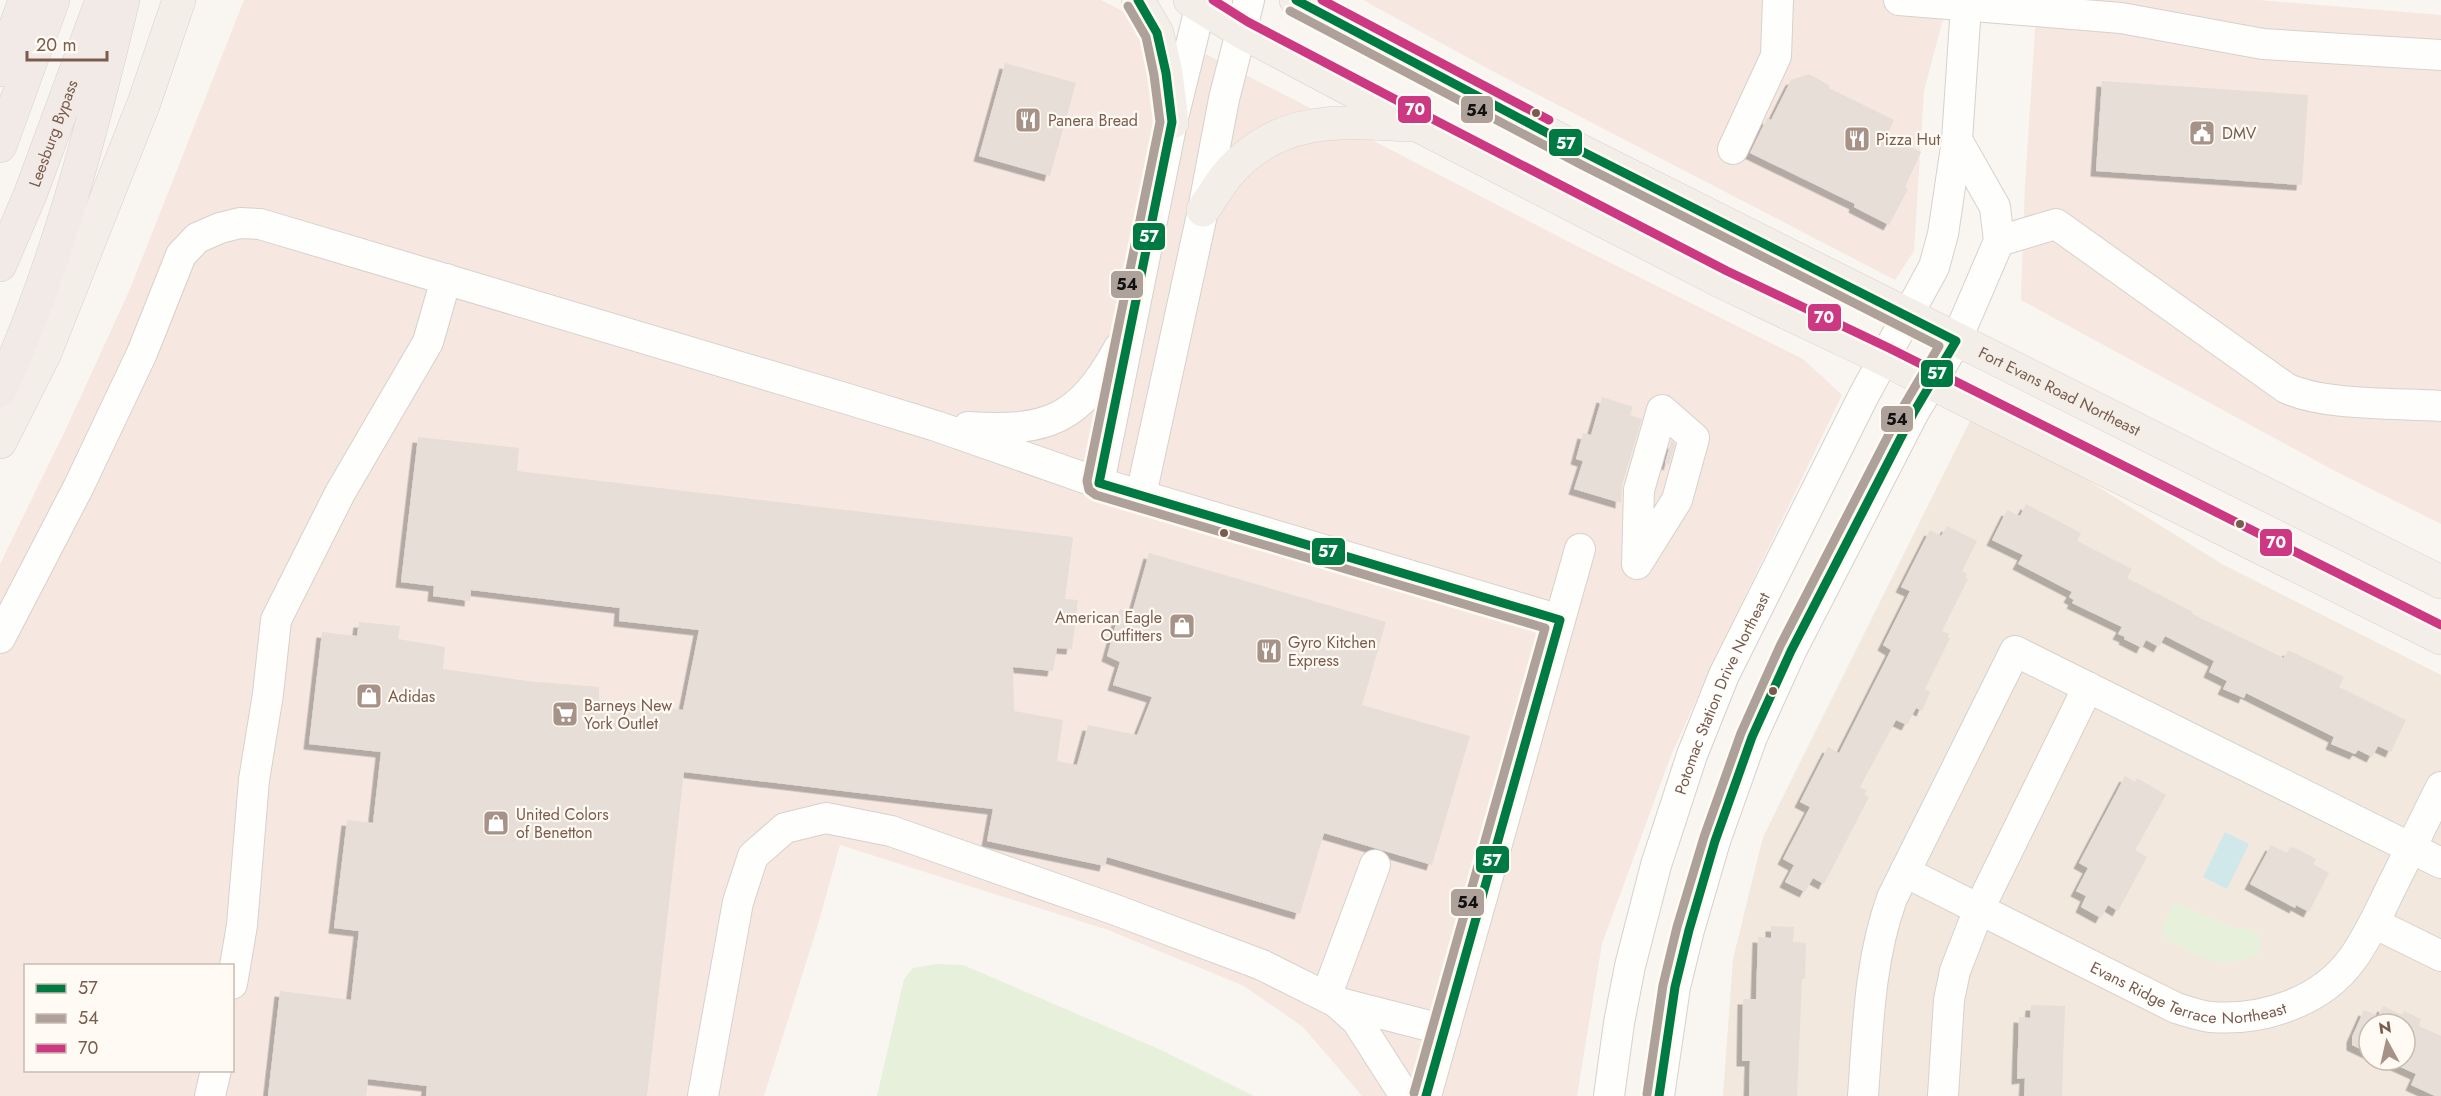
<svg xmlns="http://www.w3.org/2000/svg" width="2441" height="1096" font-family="Jost,sans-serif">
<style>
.residential{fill:#f2e8de;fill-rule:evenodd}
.commercial{fill:#f6e8e1;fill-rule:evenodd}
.green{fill:#e7f0db}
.water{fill:#d0e8ea}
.building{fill:#e6ded7;filter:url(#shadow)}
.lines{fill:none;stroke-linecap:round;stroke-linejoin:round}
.minor-casing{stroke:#d7d1cb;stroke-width:32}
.major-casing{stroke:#dad1cc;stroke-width:34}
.highway-casing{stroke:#dad1cc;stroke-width:34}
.minor{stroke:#fefefd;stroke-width:30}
.major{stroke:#f3eee8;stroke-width:33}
.highway{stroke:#f2eae7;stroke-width:33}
.bus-1-casing{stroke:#fffaf3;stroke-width:14}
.bus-2-casing{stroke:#fffaf3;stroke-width:14}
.bus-3-casing{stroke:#fffaf3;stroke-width:14}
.bus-1{stroke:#007a43;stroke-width:9}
.bus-2{stroke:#aea19a;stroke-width:9}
.bus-3{stroke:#cd3883;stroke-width:9}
.bus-dot{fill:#7a5c4d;stroke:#fffaf3;stroke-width:2}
.labels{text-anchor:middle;stroke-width:4.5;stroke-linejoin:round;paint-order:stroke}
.poi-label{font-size:16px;fill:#7a5c4d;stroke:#fffaf3;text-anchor:start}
.street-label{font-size:16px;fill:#7a5c4d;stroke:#fffaf3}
.line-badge{stroke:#fffaf3;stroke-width:2}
.badge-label{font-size:16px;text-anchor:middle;font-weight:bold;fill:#fff}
.pale-badge-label{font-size:16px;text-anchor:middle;font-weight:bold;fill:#111}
</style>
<defs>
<filter id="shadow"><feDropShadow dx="-5.5" dy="5.5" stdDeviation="0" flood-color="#0004"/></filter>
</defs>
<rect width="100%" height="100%" fill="#f9f5f0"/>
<path class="residential" d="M1970,421L2084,478L2222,564L2441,675V1096H1723L1733,959L1763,837ZM2369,1024H2405V1060H2369Z"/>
<path class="commercial" d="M244,0H1101L1573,244L1803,359L1842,395L1712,665L1670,758L1602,944L1577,1096H1362L1303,1027L1244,986L1108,930L840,845L817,928L764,1096H0V564L64,433L130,289ZM26,966H232V1070H26Z
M1363,0H1948L1924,91L1914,251L1895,280L1494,72Z
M2037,0H2258L2441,15V524L2335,471L2021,300L2025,185Z"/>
<path class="green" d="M2177,903L2236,929L2250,928L2257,933L2261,939L2260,952L2247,960C2238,959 2232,963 2224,962C2204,962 2183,948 2166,940L2162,927L2172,905Z
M936,964L963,965L1161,1050L1254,1096H877L904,979L913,968Z"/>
<path class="water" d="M2225,832L2249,844L2227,889L2203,877Z"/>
<path class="building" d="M1005,63L1076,83L1050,176L979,156Z
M1809,74L1829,85V88L1894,120L1887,136L1921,152L1905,187L1908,189L1889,225L1854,207L1855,204L1750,153L1767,118L1771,120L1791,80Z
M2102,81L2308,95L2302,185L2096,171Z
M1602,397L1633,407L1630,415L1642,419L1622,485L1621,503L1574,489L1583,461L1576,459L1583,433L1591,435Z
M418,437L519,448L517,471L1073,537L1065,599L1078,600L1072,649L1057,648L1053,671L1013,667L1014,711L1063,720L1057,761L1077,765L1088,725L1137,735L1152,697L1113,685L1120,662L1107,656L1120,609L1132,613L1149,553L1386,622L1362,705L1470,736L1432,865L1324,833L1300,914L1107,857L1105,866L987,841L993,809L684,772L647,1096H426L427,1086L368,1079L366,1096H268L280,991L351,1000L359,931L334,928L347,820L373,823L381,752L309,744L322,632L357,636L359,622L400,626L398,639L445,647L443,669L527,681L599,687V700L683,710L699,630L619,621L620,608L471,590L470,601L433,596L434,586L401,582Z
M1671,441L1675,444L1669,465L1665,463Z
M2026,504L2081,533L2077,541L2132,569L2127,578L2193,612L2192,614L2284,658L2288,650L2344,677L2339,687L2406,720L2391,752L2378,746L2372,757L2358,750L2355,754L2331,744L2334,737L2246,693L2244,698L2223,689L2227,681L2209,672L2214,661L2165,636L2159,647L2146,640L2142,648L2124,639L2125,637L2118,634L2122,627L2072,603L2074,600L2069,597L2072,592L2018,564L2023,555L1992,540L2007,510L2020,516Z
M1947,526L1977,541L1962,571L1967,574L1965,578L1968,579L1942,631L1949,634L1948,637L1950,638L1925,689L1930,692L1922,711L1916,708L1907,725L1896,720L1860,787L1867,791L1864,794L1869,797L1824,884L1813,878L1805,892L1785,882L1794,865L1783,859L1810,807L1800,802L1828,747L1839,753L1891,650L1883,645L1910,591L1901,587L1930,530L1941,536Z
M2125,776L2135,782L2137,778L2166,795L2135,850L2147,857L2118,911L2108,905L2101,918L2081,907L2086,896L2076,891L2088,868L2079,863Z
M2271,845L2287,853L2290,847L2297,849L2316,859L2313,864L2329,873L2309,912L2296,905L2295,908L2250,884Z
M1771,926L1794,927L1793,942L1806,943L1805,979H1802L1797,1096H1749L1750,1061H1742L1743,999H1756L1758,937L1771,938Z
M2031,1005L2065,1006L2062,1096H2024L2025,1078L2017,1079L2019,1017L2030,1018Z
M2383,1006L2402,1015L2404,1011L2421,1019L2419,1026L2441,1036V1096H2435L2411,1085L2416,1074L2385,1060H2405V1024H2369V1053L2352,1045V1037L2364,1010L2378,1016Z"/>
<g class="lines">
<defs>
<g id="minor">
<path d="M1899,0L2121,18L2263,44L2441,55"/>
<path d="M1733,149L1776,56L1778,0"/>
<path d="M1999,241L2056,224L2286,388C2324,406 2397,403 2441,406"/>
<path d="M1662,410L1694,438L1677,500L1637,564L1639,490Z"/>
<path d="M968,427C1049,432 1079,420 1119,348"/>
<path d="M1099,483L1172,122L1202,0"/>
<path d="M1141,495L1203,210L1224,99L1249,0"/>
<path d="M0,638L79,486L142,353L181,255L197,238L220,228L240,223L260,224L851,400L936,426L1099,483L1560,620"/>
<path id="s1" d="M1905,872L2176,1008C2187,1011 2199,1016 2211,1017C2263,1021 2322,1002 2353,958C2369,936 2380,910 2392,886C2408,853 2425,820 2441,787"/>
<path d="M2374,923L2441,956"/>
<path d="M232,984L242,925L254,780L268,694L276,620L340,493L428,342L446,279"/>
<path d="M1326,997L1375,865"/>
<path d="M1336,1002L1445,1030"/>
<path d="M210,1096L216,1070"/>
<path d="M703,1096L738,902L753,856L785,828L826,818L891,831L1113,909L1262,965L1336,1002L1357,1021L1405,1096"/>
<path d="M1426,1096L1580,549"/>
<path id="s2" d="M1609,1096L1619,1023L1630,966L1656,865L1692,755L1724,675L1864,395L1934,267L1943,234L1957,140L1966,6"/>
<path d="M1659,1096L1675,987L1689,930L1715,841L1752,737L1791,651L1914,412L1956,341L1999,241L1995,207L1957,140"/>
<path d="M1863,1096C1868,1029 1869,962 1892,898L2015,651L2441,863"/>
<path d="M1943,1096L1949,1000L1955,971L1979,909L2088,687"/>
</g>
<g id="major">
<path d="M1138,0L1157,33L1166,73L1172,122"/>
<path d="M1190,0L1242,32L1417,125L1722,282L1884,359L2441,638"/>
<path id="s3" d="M1296,0L1585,153L2441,582"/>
<path d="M1203,210C1211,199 1218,186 1227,175C1277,116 1337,121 1407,125"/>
<path d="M0,442L45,353L144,103L179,0"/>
</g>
<g id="highway">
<path d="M0,70L25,0"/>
<path d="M0,146L53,0"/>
<path id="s4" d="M0,265L30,195L102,0"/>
<path d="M0,391C57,266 91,133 123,0"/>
</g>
</defs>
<use href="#minor" class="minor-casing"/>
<use href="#major" class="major-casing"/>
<use href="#highway" class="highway-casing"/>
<use href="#minor" class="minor"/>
<use href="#major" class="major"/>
<use href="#highway" class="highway"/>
<defs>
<path id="bus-1" d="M1138,0L1157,33L1166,73L1172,122L1099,483L1560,620L1426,1096
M1296,0L1585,153L1956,341L1914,412L1791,651L1752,737L1715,841L1689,930L1675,987L1659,1096"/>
<path id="bus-2" d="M1128,6L1146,37L1154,75L1160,122L1087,481L1089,490L1096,495L1545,628L1414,1093
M1290,11L1580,164L1939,346L1903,407L1780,646L1741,733L1704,837L1677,927L1663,985L1647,1094"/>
<path id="bus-3" d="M1213,0L1248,22L1423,114L1727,271L1889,348L2441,625
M1322,0L1549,120"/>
</defs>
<use href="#bus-1" class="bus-1-casing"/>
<use href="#bus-2" class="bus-2-casing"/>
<use href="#bus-3" class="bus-3-casing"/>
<use href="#bus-1" class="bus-1"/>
<use href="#bus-2" class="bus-2"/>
<use href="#bus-3" class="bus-3"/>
</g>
<defs>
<symbol id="restaurant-square" viewBox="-11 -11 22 22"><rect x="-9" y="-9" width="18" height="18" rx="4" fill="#a69286" stroke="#fffaf3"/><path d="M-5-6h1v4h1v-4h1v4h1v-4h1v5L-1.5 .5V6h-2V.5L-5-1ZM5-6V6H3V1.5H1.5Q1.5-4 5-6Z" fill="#fff"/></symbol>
<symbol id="civic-square" viewBox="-11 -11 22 22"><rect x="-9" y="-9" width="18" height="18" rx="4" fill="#a69286" stroke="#fffaf3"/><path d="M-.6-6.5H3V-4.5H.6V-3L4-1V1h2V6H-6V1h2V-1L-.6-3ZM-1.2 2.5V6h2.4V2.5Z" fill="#fff"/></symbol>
<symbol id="shop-square" viewBox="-11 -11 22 22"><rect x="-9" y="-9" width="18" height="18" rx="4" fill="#a69286" stroke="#fffaf3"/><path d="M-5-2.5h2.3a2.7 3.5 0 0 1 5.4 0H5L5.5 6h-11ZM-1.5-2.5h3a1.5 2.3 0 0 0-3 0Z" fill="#fff"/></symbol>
<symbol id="supermarket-square" viewBox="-11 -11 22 22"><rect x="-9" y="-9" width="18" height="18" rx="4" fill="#a69286" stroke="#fffaf3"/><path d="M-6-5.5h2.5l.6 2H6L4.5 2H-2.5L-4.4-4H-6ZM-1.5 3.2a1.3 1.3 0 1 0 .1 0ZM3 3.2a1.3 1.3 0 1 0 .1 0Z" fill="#fff"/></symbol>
</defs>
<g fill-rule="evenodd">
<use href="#restaurant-square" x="1013" y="105" width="30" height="30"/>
<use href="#civic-square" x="2187" y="118" width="30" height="30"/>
<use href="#restaurant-square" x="1842" y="124" width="30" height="30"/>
<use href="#shop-square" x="1167" y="611" width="30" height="30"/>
<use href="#restaurant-square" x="1254" y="636" width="30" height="30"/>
<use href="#shop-square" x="354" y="681" width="30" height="30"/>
<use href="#supermarket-square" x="550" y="699" width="30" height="30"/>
<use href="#shop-square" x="481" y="808" width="30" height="30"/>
</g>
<g class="bus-dot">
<circle cx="1536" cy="113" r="5"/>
<circle cx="2240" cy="524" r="5"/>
<circle cx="1224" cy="533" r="5"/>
<circle cx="1773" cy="691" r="5"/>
</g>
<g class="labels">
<g class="poi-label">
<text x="1048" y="126">Panera Bread</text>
<text x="2222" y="139">DMV</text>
<text x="1876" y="145">Pizza Hut</text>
<text x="1162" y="623" text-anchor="end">American Eagle<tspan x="1162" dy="18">Outfitters</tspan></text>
<text x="1288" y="648">Gyro Kitchen<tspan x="1288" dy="18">Express</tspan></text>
<text x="388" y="702">Adidas</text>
<text x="584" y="711">Barneys New<tspan x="584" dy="18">York Outlet</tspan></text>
<text x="516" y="820">United Colors<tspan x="516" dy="18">of Benetton</tspan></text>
</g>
<g class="street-label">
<text dy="6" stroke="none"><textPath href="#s4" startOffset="142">Leesburg Bypass</textPath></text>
<text dy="6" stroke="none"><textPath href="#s3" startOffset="858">Fort Evans Road Northeast</textPath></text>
<text dy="6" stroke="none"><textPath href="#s2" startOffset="420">Potomac Station Drive Northeast</textPath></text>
<text dy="6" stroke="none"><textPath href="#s1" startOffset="312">Evans Ridge Terrace Northeast</textPath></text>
</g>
</g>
<g class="line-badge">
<rect x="1397" y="95" width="35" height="29" rx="6" fill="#cd3883"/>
<rect x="1460" y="95" width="34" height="29" rx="6" fill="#aea19a"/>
<rect x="1548" y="128" width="35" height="29" rx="6" fill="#007a43"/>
<rect x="1132" y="222" width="34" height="29" rx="6" fill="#007a43"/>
<rect x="1110" y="270" width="34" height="29" rx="6" fill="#aea19a"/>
<rect x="1807" y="303" width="35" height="29" rx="6" fill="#cd3883"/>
<rect x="1920" y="359" width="34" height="29" rx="6" fill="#007a43"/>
<rect x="1880" y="405" width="34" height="28" rx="6" fill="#aea19a"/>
<rect x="2259" y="528" width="34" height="29" rx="6" fill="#cd3883"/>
<rect x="1311" y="537" width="35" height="29" rx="6" fill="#007a43"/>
<rect x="1475" y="845" width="35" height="29" rx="6" fill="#007a43"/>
<rect x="1450" y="888" width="35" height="29" rx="6" fill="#aea19a"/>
</g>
<g class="badge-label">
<text x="1415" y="115">70</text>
<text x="1566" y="149">57</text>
<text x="1149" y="242">57</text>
<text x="1824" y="323">70</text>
<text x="1937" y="379">57</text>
<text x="2276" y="548">70</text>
<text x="1328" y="557">57</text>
<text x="1492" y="866">57</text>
</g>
<g class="pale-badge-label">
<text x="1477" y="116">54</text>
<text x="1127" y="290">54</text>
<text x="1897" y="425">54</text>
<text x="1468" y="908">54</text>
</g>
<rect x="24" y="964" width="210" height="108" fill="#fffaf3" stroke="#cabbb1" stroke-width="1.5"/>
<rect x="36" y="984" width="30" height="9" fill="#007a43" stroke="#cabbb1" stroke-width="1.5"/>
<text x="78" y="994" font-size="18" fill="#7a5c4d">57</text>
<rect x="36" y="1014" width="30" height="9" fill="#aea19a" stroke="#cabbb1" stroke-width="1.5"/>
<text x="78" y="1024" font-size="18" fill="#7a5c4d">54</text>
<rect x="36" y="1044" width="30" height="9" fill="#cd3883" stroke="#cabbb1" stroke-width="1.5"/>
<text x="78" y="1054" font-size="18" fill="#7a5c4d">70</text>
<g transform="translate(2387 1042) rotate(352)"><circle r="28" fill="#fffaf3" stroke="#cabbb1" stroke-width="1.5"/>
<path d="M0-4.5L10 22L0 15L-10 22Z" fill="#a69286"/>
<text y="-9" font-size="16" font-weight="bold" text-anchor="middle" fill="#7a5c4d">N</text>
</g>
<path d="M27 51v9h80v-9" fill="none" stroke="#7a5c4d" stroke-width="3"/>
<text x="36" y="51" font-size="18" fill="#7a5c4d" stroke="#fffaf3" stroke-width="4.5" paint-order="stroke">20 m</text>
</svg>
